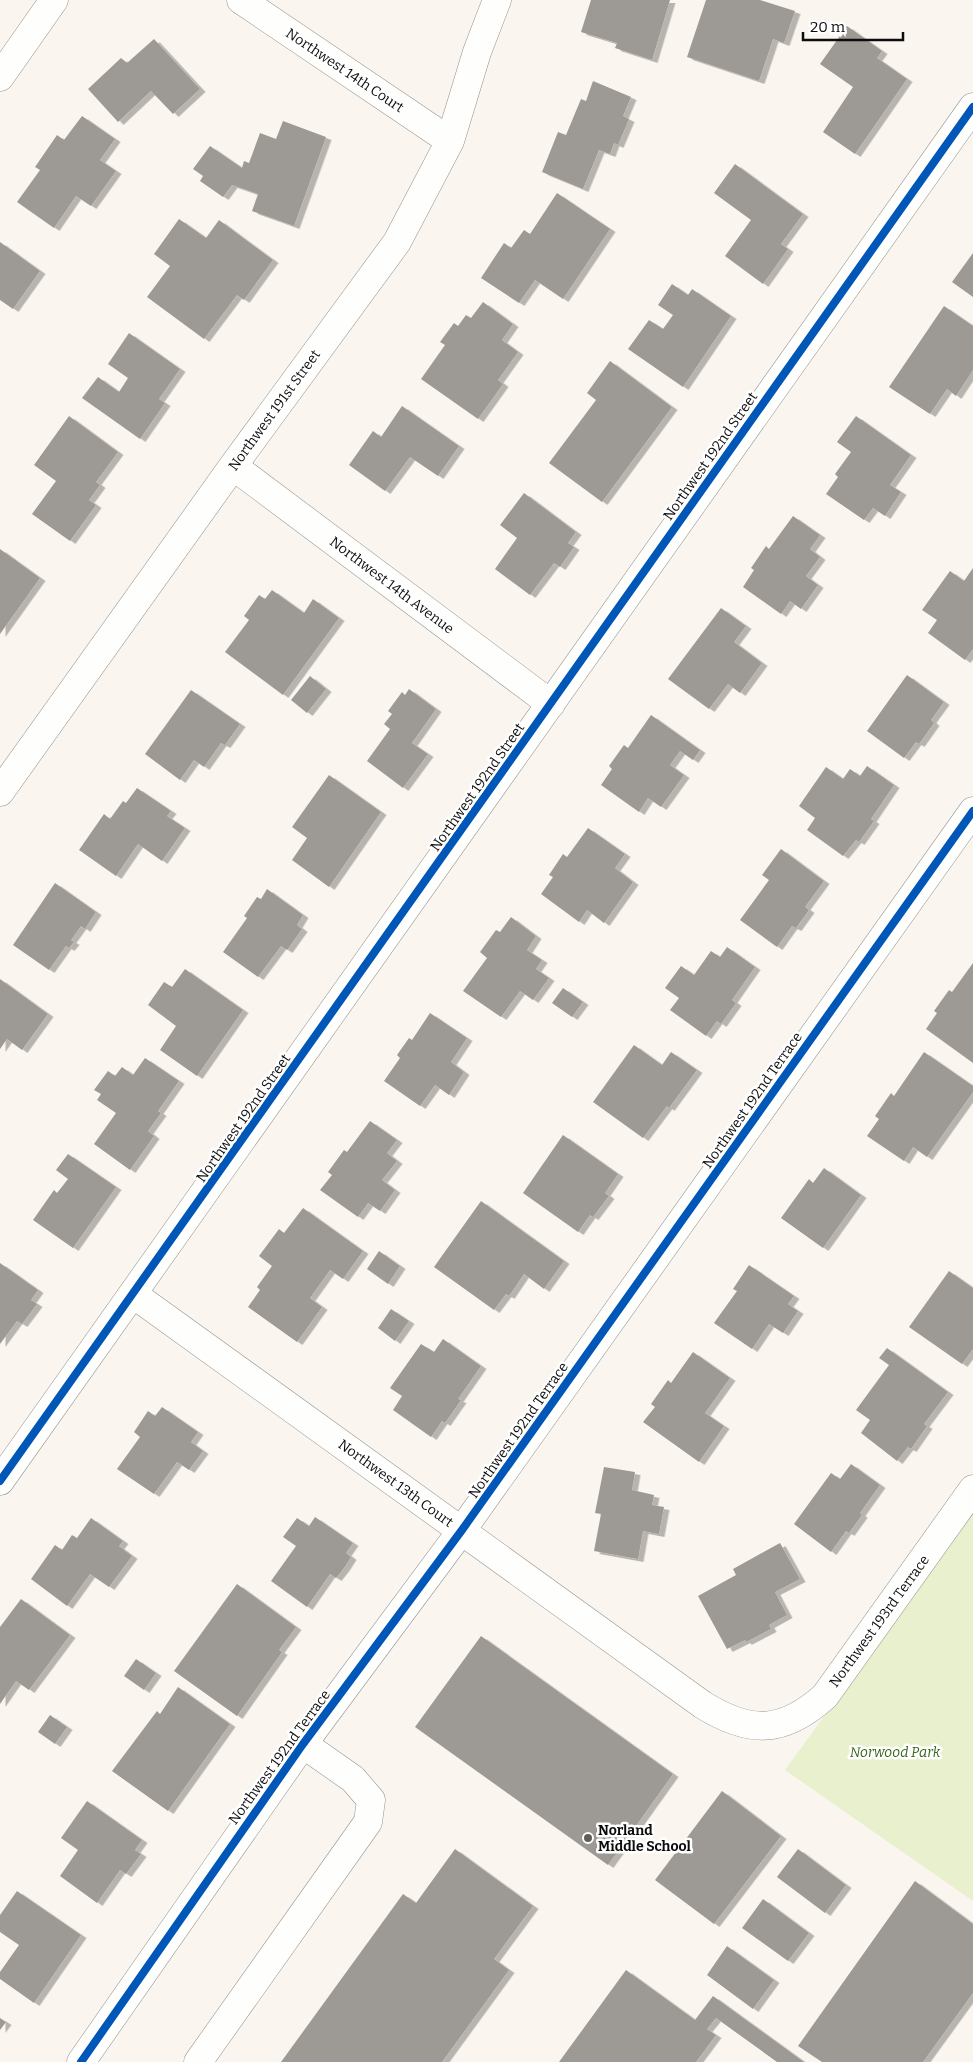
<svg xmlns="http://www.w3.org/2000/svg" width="973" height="2062" font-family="Bitter,serif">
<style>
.green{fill:#e8f0cd}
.building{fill:#9d9995;filter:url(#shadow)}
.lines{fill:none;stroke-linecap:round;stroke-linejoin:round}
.minor-casing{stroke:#93918e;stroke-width:29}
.minor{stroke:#fefefd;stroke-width:28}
.cycleway-casing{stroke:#fff;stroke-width:11}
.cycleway{stroke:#0057b8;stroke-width:8}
.poi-dot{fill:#5f5e5b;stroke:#fff;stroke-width:2}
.labels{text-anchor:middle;stroke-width:5;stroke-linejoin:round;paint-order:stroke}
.street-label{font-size:14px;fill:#0c0c0c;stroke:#fff}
.park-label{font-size:14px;font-style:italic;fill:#376619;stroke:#fff}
.poi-label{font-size:14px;font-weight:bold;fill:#0c0c0c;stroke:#fff;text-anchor:start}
</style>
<defs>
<filter id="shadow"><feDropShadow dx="5.5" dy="3" stdDeviation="0" flood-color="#0004"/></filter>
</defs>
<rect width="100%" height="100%" fill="#faf6ef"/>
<path class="green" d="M973,1512V1901L785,1770Z"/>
<path class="building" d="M591,0H670L652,60L615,48L617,43L581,32Z
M706,0H760L795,11L784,43L773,39L759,81L687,57Z
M847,26L882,51L877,58L907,79L855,154L823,132L853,87L820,64Z
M154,39L200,89L173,114L151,91L118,122L88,89L121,58L127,63Z
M593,81L631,97L623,116L629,119L618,145L614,143L610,154L599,150L583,189L542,172L558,132L566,135L581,99L586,101Z
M82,116L115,139L100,160L116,171L91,206L76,196L54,228L17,202L40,170L35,167L57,135L64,140Z
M283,121L326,137L294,226L252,211L258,194L232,185L223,197L200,181L203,176L193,169L210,146L242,168L244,161L249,163L260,133L276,139Z
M735,164L803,214L781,244L788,249L763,284L725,256L751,220L714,193Z
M557,193L610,229L563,299L535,280L519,303L481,278L504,243L511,248L524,230L530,234Z
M179,219L206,238L219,220L273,260L244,300L237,295L204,339L147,297L170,266L154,254Z
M0,242L40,271L13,309L0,300Z
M973,253V297L952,282Z
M672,284L688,295L692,289L731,316L683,387L628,349L649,320L663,329L673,315L658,305Z
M483,302L513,324L502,340L518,352L498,380L503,384L478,419L421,379L445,345L440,342L454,323L458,326L466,315L471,318Z
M944,306L973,326V370L956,396L947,389L930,414L889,387Z
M129,333L180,369L159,399L165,403L140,439L82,398L98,377L119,392L128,378L108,364Z
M610,361L672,407L602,502L549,463L596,400L587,393Z
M402,406L459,446L438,476L410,457L385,491L349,465L373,431L381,437Z
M69,416L118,452L96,482L100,485L89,500L96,505L70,541L32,514L56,481L34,465Z
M856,416L911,455L890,485L901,492L885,516L873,508L864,520L826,494L838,477L835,474L851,452L837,442Z
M524,493L576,532L568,543L574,547L560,567L554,563L530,595L495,569L517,538L500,525Z
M793,516L820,535L810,549L820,557L806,576L818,585L801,609L790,601L781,614L743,587L754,570L751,568L766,546L769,549Z
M0,549L40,578L0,634Z
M973,568V649L965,660L928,633L937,620L922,610L950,571L964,581Z
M272,590L304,613L313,599L339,618L283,695L225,652L249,620L244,616L259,595L265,599Z
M721,608L746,626L734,642L762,663L740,693L728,684L709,709L668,679Z
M907,675L944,702L931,720L934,723L919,744L916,742L904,758L867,731Z
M310,676L326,689L307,713L291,700Z
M409,689L436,709L412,743L428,754L403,788L367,761L390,729L384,724L392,714L388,711L402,692L405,695Z
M191,690L240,724L225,745L221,743L204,767L194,760L180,780L145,754Z
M651,715L700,750L693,760L680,751L670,765L684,775L661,807L648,798L639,812L601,785L612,769L609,766L624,745L628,748Z
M867,766L894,785L871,819L874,821L859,842L856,840L843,856L807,830L815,818L799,806L826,767L843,779L850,769L860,776Z
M329,775L381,812L329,887L292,860L307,838L292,827Z
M137,788L171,811L167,816L185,828L162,861L138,844L116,876L79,850L104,814L110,819L123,801L126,803Z
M588,828L625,854L615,868L633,882L604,923L587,910L579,922L541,894L553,877L549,875L563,854L567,857Z
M781,849L824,881L805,907L809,910L796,928L792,926L777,947L740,920L769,880L762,875Z
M55,883L96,912L85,929L81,926L71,940L74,942L69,948L66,946L49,970L13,945Z
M267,889L303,915L297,925L302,929L287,950L281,946L258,977L223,952L247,918L244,916L257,897L261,899Z
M511,917L536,936L527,950L542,960L536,969L549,978L533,1000L520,991L501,1017L463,991L487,958L480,952L496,930L500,932Z
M727,947L755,967L732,1000L736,1003L721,1024L717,1021L706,1036L670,1010L679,998L665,988L681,966L694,975L711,951L720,957Z
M973,963V1063L926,1029L937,1013L934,1011L949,990L952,992Z
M185,969L243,1010L197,1076L160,1050L176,1026L148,1005L164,982L172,987Z
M0,979L48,1014L22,1050L7,1039L0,1049Z
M563,988L583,1002L572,1017L552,1003Z
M430,1013L467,1038L451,1062L464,1072L449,1095L435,1085L420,1106L384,1081L400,1058L397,1055L409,1038L412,1040Z
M634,1045L662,1065L671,1052L697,1070L669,1108L667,1106L643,1138L593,1102Z
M924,1052L973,1086V1092L927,1157L913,1147L904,1161L867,1136L879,1119L875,1116L891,1093L894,1096Z
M145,1058L179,1081L158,1111L161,1113L148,1131L154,1136L130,1170L94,1144L116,1113L97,1100L101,1094L94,1090L108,1071L115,1076L122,1067L133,1075Z
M370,1121L397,1140L387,1153L397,1161L382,1180L395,1190L380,1211L368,1203L358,1217L320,1190L332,1175L328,1172L344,1150L347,1152Z
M563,1135L618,1174L605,1193L609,1196L593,1217L590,1215L578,1232L523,1193Z
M68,1154L116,1187L73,1248L33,1220L54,1190L57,1193L68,1179L56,1170Z
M824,1168L861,1195L823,1248L781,1218L809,1179L813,1183Z
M481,1201L564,1261L544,1289L524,1274L509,1296L506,1294L494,1310L434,1267Z
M303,1208L363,1251L343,1279L330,1270L310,1298L322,1307L297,1342L248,1307L260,1290L257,1287L272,1266L259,1256L279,1229L284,1233Z
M379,1251L400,1266L388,1284L367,1269Z
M0,1263L38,1290L31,1300L37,1304L22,1324L17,1321L0,1344Z
M749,1265L794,1296L788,1304L798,1311L783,1333L769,1324L752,1349L714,1323L737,1291L733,1289Z
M949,1271L973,1288V1349L962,1364L909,1327Z
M391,1309L409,1321L395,1341L378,1328Z
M443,1339L481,1366L458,1399L461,1400L445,1423L442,1421L431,1437L393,1410L402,1396L390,1388L421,1344L434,1352Z
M887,1348L948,1392L924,1424L927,1426L911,1449L908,1447L897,1461L861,1433L870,1420L856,1410L889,1365L879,1358Z
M693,1352L730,1378L705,1413L724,1426L699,1462L643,1422L655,1407L651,1404L668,1380L671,1383Z
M162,1407L198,1432L191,1442L203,1451L189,1470L177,1462L154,1494L117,1469L140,1437L134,1432L148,1411L155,1416Z
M851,1464L880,1485L860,1513L862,1515L849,1533L846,1531L831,1552L794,1524L831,1473L840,1479Z
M604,1467L635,1472L632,1490L654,1495L652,1505L664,1507L659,1534L643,1531L638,1559L594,1551L601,1514L595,1513Z
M315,1517L353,1543L346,1553L351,1557L344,1568L336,1578L330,1574L307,1607L271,1581L296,1546L283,1537L297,1518L309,1526Z
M91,1518L123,1541L119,1546L132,1556L109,1587L90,1574L67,1606L31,1579L55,1545L62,1550L72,1535L77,1538Z
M780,1543L800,1579L775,1592L787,1615L769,1625L771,1629L746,1642L745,1640L727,1649L698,1596L736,1575L733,1569Z
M237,1584L296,1627L279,1650L282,1652L237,1716L174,1671Z
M21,1599L70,1635L29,1690L16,1681L0,1704V1627Z
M481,1636L673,1774L608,1865L415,1727Z
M136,1659L156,1673L144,1690L124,1676Z
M178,1687L230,1724L168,1811L112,1771L157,1711L160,1714Z
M50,1715L67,1727L55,1744L38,1732Z
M722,1791L781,1836L714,1924L655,1880Z
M87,1801L142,1840L135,1850L141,1854L126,1874L120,1870L97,1903L60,1876L78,1850L61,1838Z
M455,1849L533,1906L494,1959L509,1970L442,2062H281L403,1894L416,1903Z
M798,1849L846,1885L825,1913L777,1877Z
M915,1881L973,1924V1993L923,2062H822L798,2046Z
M17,1891L81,1935L34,2003L0,1979V1972L19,1945L0,1932V1915Z
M763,1899L809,1933L788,1961L742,1928Z
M727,1946L774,1980L753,2009L707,1975Z
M626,1970L695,2020L713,1996L804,2062H777L716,2018L707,2029L716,2035L696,2062H559Z
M0,2018L6,2022L0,2030Z"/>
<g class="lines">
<defs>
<path id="minor" d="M241,0L450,141
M0,77L54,0
M233,466L551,704
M0,792L233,466L397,242L450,141L477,52L497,0
M133,1294L703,1705C750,1734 783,1734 825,1696L973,1489
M0,1481L973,107
M81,2062L303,1744L462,1530L973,811
M198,2062L368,1822L371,1800L353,1779L303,1744"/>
</defs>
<use href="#minor" class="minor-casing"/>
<use href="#minor" class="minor"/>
<defs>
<path id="cycleway" d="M0,1481L973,107
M81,2062L303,1744L462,1530L973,811"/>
</defs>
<use href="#cycleway" class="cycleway-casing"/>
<use href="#cycleway" class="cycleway"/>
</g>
<circle class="poi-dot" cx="588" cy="1838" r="5"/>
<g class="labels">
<g class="street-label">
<text transform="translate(345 70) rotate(34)" y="5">Northwest 14th Court</text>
<text transform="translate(274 410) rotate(-54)" y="5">Northwest 191st Street</text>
<text transform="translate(710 456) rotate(-55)" y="5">Northwest 192nd Street</text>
<text transform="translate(392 585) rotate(37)" y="5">Northwest 14th Avenue</text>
<text transform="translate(477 787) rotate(-55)" y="5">Northwest 192nd Street</text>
<text transform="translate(752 1100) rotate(-55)" y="5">Northwest 192nd Terrace</text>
<text transform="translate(243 1118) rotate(-55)" y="5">Northwest 192nd Street</text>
<text transform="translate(518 1430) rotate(-55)" y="5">Northwest 192nd Terrace</text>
<text transform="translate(396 1483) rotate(36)" y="5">Northwest 13th Court</text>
<text transform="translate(879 1621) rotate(-54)" y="5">Northwest 193rd Terrace</text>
<text transform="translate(279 1757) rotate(-54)" y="5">Northwest 192nd Terrace</text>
</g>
<g class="park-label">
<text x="895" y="1757">Norwood Park</text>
</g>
<g class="poi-label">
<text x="598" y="1835">Norland<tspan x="598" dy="16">Middle School</tspan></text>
</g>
</g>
<path d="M803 32v8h100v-8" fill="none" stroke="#0c0c0c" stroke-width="2.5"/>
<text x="810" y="32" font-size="15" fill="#0c0c0c" stroke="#ffffff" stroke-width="4" paint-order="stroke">20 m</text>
</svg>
